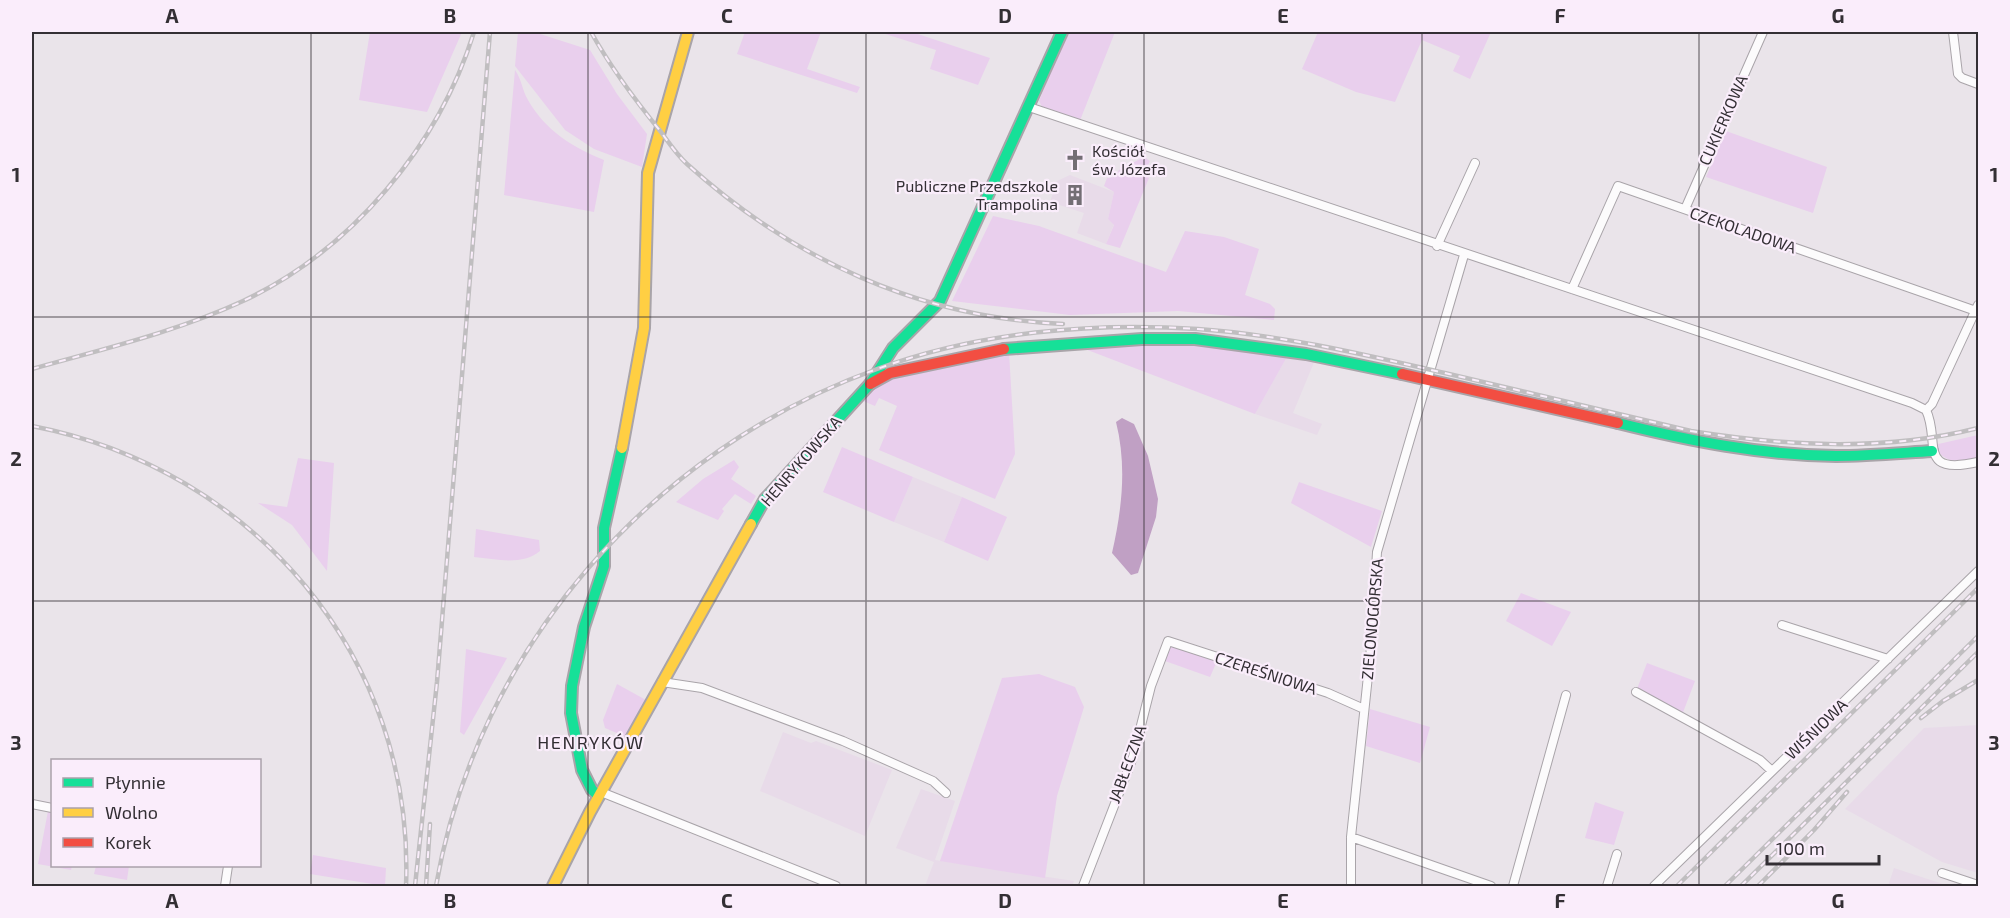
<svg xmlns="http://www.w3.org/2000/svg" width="2010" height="918" font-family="'Exo 2',sans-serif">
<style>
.built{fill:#e8dbe9}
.green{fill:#e9cfed}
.water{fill:#c0a0c4}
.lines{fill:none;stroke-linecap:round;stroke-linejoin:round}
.street-casing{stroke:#a9a4a9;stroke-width:10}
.fast-casing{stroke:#a9a4a9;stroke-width:14}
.slow-casing{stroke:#a9a4a9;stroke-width:14}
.jam-casing{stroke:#a9a4a9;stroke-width:14}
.street{stroke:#fcfbfc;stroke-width:8}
.fast{stroke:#16e098;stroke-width:10}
.slow{stroke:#ffcf43;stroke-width:10}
.jam{stroke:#f24e42;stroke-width:10}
.rail-casing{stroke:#c0bec0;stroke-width:4.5}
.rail{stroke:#faedfb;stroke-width:2;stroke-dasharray:7;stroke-linecap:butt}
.grid{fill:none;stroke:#332f34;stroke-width:1.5;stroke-opacity:0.55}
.labels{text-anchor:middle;stroke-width:4.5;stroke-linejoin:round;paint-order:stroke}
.street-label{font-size:16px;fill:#332f34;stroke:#faedfb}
.poi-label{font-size:16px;fill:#332f34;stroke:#faedfb;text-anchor:start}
.neighbourhood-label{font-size:18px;letter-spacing:1.5px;fill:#332f34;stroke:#faedfb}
.neatline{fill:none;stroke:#332f34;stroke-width:2}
.grid-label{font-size:20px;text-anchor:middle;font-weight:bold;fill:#332f34}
</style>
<rect width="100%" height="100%" fill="#eae4ea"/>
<path class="built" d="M1070,175L1114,192L1108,219L1114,224L1106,244L1077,233L1084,213L1050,202L1057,181Z
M1288,355L1315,360L1293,413L1322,424L1317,435L1255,414Z
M913,477L962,497L944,542L894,522Z
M1978,725V873L1942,862L1845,809L1924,728Z
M783,732L811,743L816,741L892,770L865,836L760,791Z
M921,789L955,801L935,860L1074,881L1072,886H925L934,862L896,848Z
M1894,868L1949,886H1950H1888Z"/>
<path class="green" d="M370,32H462L427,112L359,100Z
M518,32H534L590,50L617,94L647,134L642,167L594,149L565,130L515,66Z
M745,32H821L807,69L860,87L857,93L737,54Z
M879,32H912L990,58L978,85L930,69L936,50Z
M1067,32H1115L1079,123L1043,109L1039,101Z
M1318,32H1491L1470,79L1453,71L1460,56L1422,40L1395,102L1356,92L1302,69Z
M515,70C522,80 522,90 528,100C546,131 572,147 604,160L594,212L504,195Z
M1726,131L1827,167L1813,213L1706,177Z
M1144,157L1150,161L1144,173L1149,178L1120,248L1106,244L1114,225L1108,219L1114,192L1104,186L1107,178L1115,177L1119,170Z
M993,216L1039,226L1166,272L1185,231L1224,237L1259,249L1245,295L1270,304L1275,309L1274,320L1178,311L1070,315L952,301Z
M1179,341L1288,355L1255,414L1077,346Z
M1009,352L1015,454L995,499L879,450L897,406L879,398L875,406L863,401L876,386L897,377Z
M1978,435V458C1959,463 1944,464 1934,445Z
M842,447L913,477L894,522L823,492Z
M298,458L334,463L327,571L292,525L258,503L287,507Z
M734,460L739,467L731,479L756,496L751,504L735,494L722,509L724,511L718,520L676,502L703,479Z
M1299,482L1382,511L1371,547L1291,503Z
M962,497L1007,517L988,561L944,542Z
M476,529L539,540L540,551C522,566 496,559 474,557Z
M1521,593L1571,612L1552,646L1506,621Z
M1171,646L1217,661L1210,677L1165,661Z
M466,649L507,658L464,735L460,732Z
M1647,663L1695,681L1682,715L1637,689Z
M1039,674L1075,687L1084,707L1057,796L1045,878L940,861L1002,678Z
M617,684L646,700L626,737L605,728L603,720Z
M1370,709L1430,727L1420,763L1366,746Z
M1595,802L1624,812L1614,845L1585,838Z
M48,811L52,812V866H72L71,870L38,864Z
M313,855L386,868L385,886L310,874Z
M96,866H129L127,880L94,874Z"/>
<path class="water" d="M1122,418L1134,424L1148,456L1158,499L1156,517L1138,573L1131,575L1112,553C1122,509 1127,466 1116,422Z"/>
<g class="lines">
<defs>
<path id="street" d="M1953,32L1958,74L1962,78L1978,84
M1029,107L1912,403L1926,410
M1685,209L1763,32
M1437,246L1475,163
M1572,289L1618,186L1976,311
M1926,410L1932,404L1978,305
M1926,410C1941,441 1916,476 1978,462
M1782,625L1888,659
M662,682L702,688L843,741L933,781L946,793
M1636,692L1760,760L1772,771
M601,792L836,886
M32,804L52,808
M1351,837L1491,886
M1942,873L1978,885
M225,886L228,866
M1083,886L1133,757L1151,686L1168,641L1328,693L1364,709
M1351,886V837L1372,638L1377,552L1464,255
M1513,886L1566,695
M1607,886L1617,854
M1654,886L1978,571"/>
<path id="fast" d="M1004,349L1142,339H1195L1306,354L1402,374
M1618,423C1690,441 1761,455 1836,456C1868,456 1900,453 1932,451
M751,524L765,499L870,384L893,348L940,301L1062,32
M599,796L592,790L582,770L571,713L572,686L584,627L604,566V528L622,448"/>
<path id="slow" d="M622,448L644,328L648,173L688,32
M553,886L590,812L751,524"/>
<path id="jam" d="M1402,374L1618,423
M870,384L890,373L1004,349"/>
</defs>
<use href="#street" class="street-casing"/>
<use href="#fast" class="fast-casing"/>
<use href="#slow" class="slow-casing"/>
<use href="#jam" class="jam-casing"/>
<use href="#street" class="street"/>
<use href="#fast" class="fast"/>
<use href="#slow" class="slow"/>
<use href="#jam" class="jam"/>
<defs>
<path id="rail" d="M591,32C611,68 635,100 661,132C669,143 677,155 687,164C792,259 920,318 1063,324
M32,369C103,349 176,332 243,301C352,250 439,145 474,32
M32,426C254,469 415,657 406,886
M1921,718L1943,701L1978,680
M415,886L437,682L490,32
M426,886L430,824
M436,886C477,649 652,450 877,369C978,332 1091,322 1198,329C1283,335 1366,355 1449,374C1530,393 1610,412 1691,431C1786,446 1884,452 1978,428
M1677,886L1978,588
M1725,886L1978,636
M1741,886L1978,652
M1758,886L1814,830L1847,792"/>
</defs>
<use href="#rail" class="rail-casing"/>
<use href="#rail" class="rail"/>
</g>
<path class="grid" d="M311,32V886M588,32V886M866,32V886M1144,32V886M1422,32V886M1699,32V886M32,317H1978M32,601H1978"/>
<defs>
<symbol id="church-bare" viewBox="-9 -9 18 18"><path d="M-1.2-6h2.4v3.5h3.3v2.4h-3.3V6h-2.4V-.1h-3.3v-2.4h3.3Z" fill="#736e74" stroke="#faedfb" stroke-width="2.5" paint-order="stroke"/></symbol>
<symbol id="building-bare" viewBox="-9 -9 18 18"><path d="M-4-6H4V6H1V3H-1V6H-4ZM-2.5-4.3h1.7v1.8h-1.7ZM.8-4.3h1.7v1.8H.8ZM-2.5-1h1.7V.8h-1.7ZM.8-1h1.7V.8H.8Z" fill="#736e74" stroke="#faedfb" stroke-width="2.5" paint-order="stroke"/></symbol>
</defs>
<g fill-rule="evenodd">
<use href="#church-bare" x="1060" y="145" width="30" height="30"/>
<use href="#building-bare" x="1060" y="180" width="30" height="30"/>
</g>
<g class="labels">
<g class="street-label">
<text transform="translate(1723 120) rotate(-66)" y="6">CUKIERKOWA</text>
<text transform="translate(1743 230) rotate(19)" y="6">CZEKOLADOWA</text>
<text transform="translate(801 461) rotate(-49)" y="6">HENRYKOWSKA</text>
<text transform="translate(1372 619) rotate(-85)" y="6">ZIELONOGÓRSKA</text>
<text transform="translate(1266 673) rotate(18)" y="6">CZEREŚNIOWA</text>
<text transform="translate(1816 729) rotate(-44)" y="6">WIŚNIOWA</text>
<text transform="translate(1127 764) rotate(-70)" y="6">JABŁECZNA</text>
</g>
<g class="poi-label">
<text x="1092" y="157">Kościół<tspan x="1092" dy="18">św. Józefa</tspan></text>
<text x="1058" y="192" text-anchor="end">Publiczne Przedszkole<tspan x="1058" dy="18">Trampolina</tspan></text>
</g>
<g class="neighbourhood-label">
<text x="591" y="749">HENRYKÓW</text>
</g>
</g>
<rect width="2010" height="918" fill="none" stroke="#faedfb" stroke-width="66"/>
<rect x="51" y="759" width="210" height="108" fill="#faedfb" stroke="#aaa1ab" stroke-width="1.5"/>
<rect x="63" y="778" width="30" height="9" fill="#16e098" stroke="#aaa1ab" stroke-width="1.5"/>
<text x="105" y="789" font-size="18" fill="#332f34">Płynnie</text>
<rect x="63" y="808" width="30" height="9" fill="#ffcf43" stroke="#aaa1ab" stroke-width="1.5"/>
<text x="105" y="819" font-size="18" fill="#332f34">Wolno</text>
<rect x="63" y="838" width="30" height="9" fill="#f24e42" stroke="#aaa1ab" stroke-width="1.5"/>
<text x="105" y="849" font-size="18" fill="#332f34">Korek</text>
<path d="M1767 855v9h112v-9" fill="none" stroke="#332f34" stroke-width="3"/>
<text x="1776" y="855" font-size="18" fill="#332f34" stroke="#faedfb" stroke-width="4.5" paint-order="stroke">100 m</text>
<rect x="33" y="33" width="1944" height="852" class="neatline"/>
<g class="grid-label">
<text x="172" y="23">A</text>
<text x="450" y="23">B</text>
<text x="727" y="23">C</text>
<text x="1005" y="23">D</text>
<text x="1283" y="23">E</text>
<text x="1560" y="23">F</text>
<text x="1838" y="23">G</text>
<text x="16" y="182">1</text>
<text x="1994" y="182">1</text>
<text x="16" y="466">2</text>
<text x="1994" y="466">2</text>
<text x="16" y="750">3</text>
<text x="1994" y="750">3</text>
<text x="172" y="908">A</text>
<text x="450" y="908">B</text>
<text x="727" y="908">C</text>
<text x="1005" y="908">D</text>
<text x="1283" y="908">E</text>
<text x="1560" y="908">F</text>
<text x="1838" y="908">G</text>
</g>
</svg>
